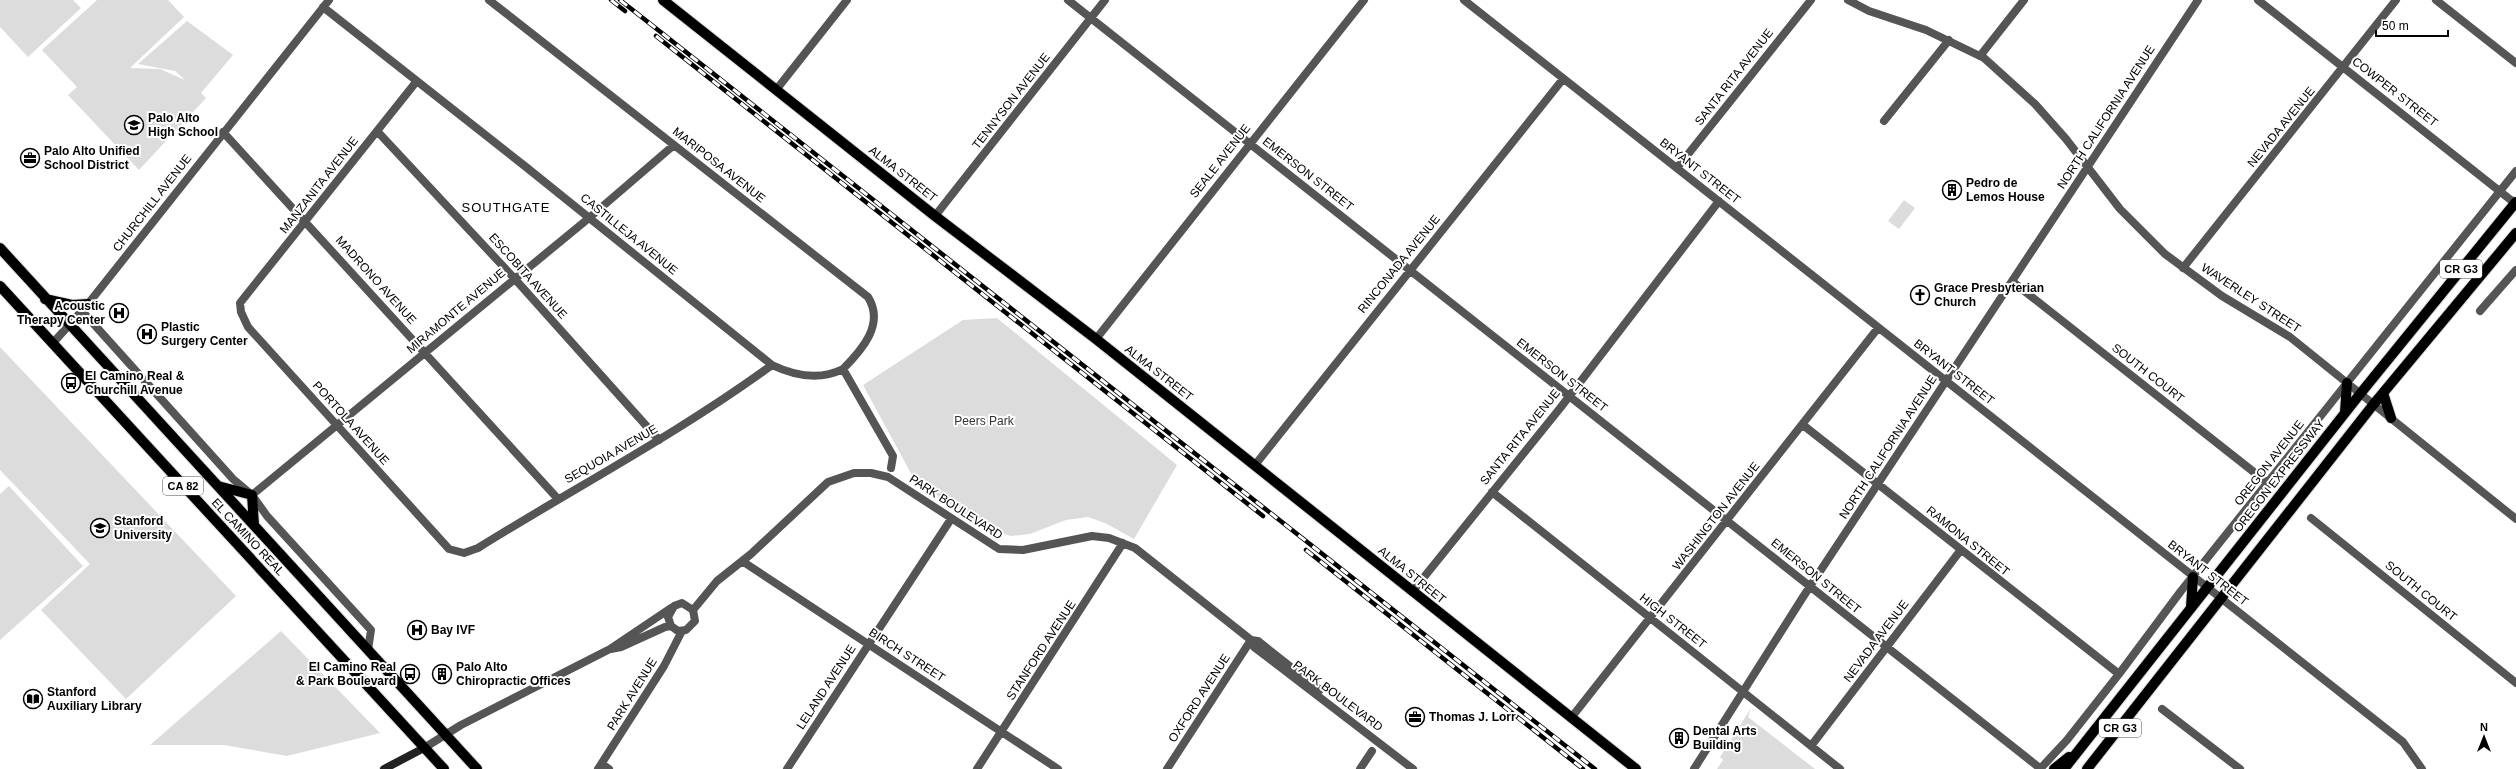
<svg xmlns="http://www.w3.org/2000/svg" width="2516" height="769" font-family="Helvetica,sans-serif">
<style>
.green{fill:#dcdcdc}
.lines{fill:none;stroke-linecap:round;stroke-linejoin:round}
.primary-casing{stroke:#dbdbdb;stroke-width:12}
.street{stroke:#555;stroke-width:8}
.secondary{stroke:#222;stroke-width:8}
.primary{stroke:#000;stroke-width:10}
.rail-casing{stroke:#000;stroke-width:4.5}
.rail{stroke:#fff;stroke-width:3;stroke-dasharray:9;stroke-linecap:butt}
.labels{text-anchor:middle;stroke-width:4;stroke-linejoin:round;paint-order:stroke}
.shield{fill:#fff;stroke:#4c4c4c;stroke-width:1}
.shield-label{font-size:11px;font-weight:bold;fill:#000}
.street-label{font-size:12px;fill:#000;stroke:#fff}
.poi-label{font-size:12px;font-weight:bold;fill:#000;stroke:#fff;text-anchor:start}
.park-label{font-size:12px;fill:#333;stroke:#fff}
.neighbourhood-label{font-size:13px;letter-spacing:1px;fill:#000;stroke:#fff}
</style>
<rect width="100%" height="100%" fill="#fff"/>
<path class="green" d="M0,0H73L81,8L28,57L0,27Z
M97,0H168L184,17L130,68L160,69L185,80L175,71L138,64L187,21L233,55L201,93L206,98L139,170L68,95L77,87L42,50Z
M1904,200L1915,208L1899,229L1888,221Z
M997,318L1177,465L1134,539L1105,523L1088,517L1066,520L1030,534L1011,536L982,528L914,479L863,385L963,320Z
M0,347L236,596L126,699L41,610L90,564L0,470Z
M9,486L83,566L0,640V494Z
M281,631L380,733L287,756L224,745H150Z
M1751,708L1748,717L1815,769H1717L1723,760L1720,757Z"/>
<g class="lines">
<defs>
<path id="primary" d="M663,0L935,216L1096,339L1636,769
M0,248L477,769
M0,286L444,769
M45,299L72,305L88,304
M2383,393L2391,418
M2345,412L2347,383
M218,486L252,495L254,525
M2191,607L2193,577
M2054,769L2069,757
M2064,769L2360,394L2516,202
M2087,769L2373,405L2516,233"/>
</defs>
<use href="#primary" class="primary-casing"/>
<path class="street" d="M489,0L868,297C885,324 862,350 843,369
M1068,0L2041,769
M1464,0L2403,742L2422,769
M1848,0L1869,11L1926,30L1984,58L2035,104L2066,139L2120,209L2165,254L2222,296L2290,337L2516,519
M2258,0L2516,204
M2436,0L2516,63
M323,7L526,167L772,365C795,376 819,381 843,369L893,456L891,468
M1980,56L2024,0
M416,82L240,303L241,312L248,327L449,549L464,553L478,548C576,487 679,433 772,365
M776,90L847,0
M1884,121L1949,40
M377,131L514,278L659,440
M223,132L558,499
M1677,168L1811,0
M935,216L1105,0
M2183,268L2396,0
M2013,282L2269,484
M82,311L233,479L252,495L267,516L371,630L368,650
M2480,311L2516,270
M1096,339L1364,0
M52,344L88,304L329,0
M1803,425L2119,674
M1255,465L1563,79
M1492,492L1840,769
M252,495L589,218L674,145
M2311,518L2516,683
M742,561L1058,769
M1412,592L1561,407L1719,201
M693,610L717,581L751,554L828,482L854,473H871L888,477L999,549L1023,550L1092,536L1109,538L1135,548L1251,640L1254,647L1413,769
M1251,640L1258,641L1320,690
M611,649L621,647L665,627L671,626L678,631L686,630L695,621L693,610L682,603L674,606L668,617L671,626
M2162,709L2240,769
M1571,718L1878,328
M1811,746L1960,551
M424,748L461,725L610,649L671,608
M602,764L609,769
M598,769L664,666L682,631
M787,769L951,519
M977,769L1123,543
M1167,769L1251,640
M1360,769L1372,751
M1694,769L1803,597L2198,0
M2040,769L2067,740L2119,674L2181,591L2516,171"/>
<path class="secondary" d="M384,769L424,748"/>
<use href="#primary" class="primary"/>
<defs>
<path id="rail" d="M611,0L625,11
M620,0L1595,769
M656,36L1263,516
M1306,550L1583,769"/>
</defs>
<use href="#rail" class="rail-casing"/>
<use href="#rail" class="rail"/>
</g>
<defs>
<symbol id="school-ring" viewBox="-11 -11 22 22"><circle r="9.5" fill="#fff" stroke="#000" stroke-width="1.5"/><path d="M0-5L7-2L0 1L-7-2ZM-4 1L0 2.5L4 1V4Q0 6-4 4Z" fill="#000"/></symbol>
<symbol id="office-ring" viewBox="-11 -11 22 22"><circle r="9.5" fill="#fff" stroke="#000" stroke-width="1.5"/><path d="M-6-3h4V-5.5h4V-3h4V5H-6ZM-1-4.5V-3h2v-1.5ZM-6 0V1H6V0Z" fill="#000"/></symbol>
<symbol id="building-ring" viewBox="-11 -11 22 22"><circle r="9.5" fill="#fff" stroke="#000" stroke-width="1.5"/><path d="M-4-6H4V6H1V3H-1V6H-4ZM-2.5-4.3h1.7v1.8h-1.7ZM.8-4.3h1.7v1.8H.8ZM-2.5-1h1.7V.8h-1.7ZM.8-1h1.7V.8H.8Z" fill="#000"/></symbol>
<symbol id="church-ring" viewBox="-11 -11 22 22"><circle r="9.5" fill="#fff" stroke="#000" stroke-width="1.5"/><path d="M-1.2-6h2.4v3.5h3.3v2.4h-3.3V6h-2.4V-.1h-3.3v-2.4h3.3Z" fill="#000"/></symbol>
<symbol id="hospital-ring" viewBox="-11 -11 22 22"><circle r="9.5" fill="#fff" stroke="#000" stroke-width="1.5"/><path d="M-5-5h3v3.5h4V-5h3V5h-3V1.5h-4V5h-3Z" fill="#000"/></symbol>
<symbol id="bus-ring" viewBox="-11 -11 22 22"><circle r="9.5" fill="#fff" stroke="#000" stroke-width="1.5"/><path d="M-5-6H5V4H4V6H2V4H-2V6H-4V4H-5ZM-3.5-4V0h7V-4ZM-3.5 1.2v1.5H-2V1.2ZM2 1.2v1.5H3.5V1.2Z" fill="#000"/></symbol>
<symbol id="university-ring" viewBox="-11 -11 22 22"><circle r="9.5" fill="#fff" stroke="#000" stroke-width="1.5"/><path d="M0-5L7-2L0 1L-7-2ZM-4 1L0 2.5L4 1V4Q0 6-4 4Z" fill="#000"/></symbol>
<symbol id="library-ring" viewBox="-11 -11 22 22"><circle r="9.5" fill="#fff" stroke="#000" stroke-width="1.5"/><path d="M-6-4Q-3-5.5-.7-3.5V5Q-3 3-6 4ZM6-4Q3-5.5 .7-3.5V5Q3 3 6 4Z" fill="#000"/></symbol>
</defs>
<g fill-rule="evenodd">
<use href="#school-ring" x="123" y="114" width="22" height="22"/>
<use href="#office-ring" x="19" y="147" width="22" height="22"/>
<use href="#building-ring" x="1941" y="179" width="22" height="22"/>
<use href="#church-ring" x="1909" y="284" width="22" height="22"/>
<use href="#hospital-ring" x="108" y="302" width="22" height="22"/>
<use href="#hospital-ring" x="136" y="323" width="22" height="22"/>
<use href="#bus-ring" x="60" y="372" width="22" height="22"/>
<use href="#university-ring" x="89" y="517" width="22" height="22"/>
<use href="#hospital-ring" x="406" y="619" width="22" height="22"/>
<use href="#bus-ring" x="399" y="663" width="22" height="22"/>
<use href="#building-ring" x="431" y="663" width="22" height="22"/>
<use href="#library-ring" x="22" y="688" width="22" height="22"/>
<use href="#office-ring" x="1404" y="706" width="22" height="22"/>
<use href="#building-ring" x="1668" y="727" width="22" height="22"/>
</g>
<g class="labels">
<g class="shield">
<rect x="2440" y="260" width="42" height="18" rx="3"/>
<rect x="163" y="477" width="40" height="18" rx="3"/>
<rect x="2099" y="719" width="42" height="18" rx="3"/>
</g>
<g class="shield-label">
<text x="2461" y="273">CR G3</text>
<text x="183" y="490">CA 82</text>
<text x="2120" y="732">CR G3</text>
</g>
<g class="street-label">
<text transform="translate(1734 77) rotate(-52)" y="4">SANTA RITA AVENUE</text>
<text transform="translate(2395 92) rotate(38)" y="4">COWPER STREET</text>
<text transform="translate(1011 101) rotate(-52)" y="4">TENNYSON AVENUE</text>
<text transform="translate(2106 117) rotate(-57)" y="4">NORTH CALIFORNIA AVENUE</text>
<text transform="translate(2281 127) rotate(-51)" y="4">NEVADA AVENUE</text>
<text transform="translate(1220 161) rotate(-52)" y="4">SEALE AVENUE</text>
<text transform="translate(719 165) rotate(38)" y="4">MARIPOSA AVENUE</text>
<text transform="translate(1700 171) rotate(38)" y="4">BRYANT STREET</text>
<text transform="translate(903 174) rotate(38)" y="4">ALMA STREET</text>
<text transform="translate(1308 174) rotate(38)" y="4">EMERSON STREET</text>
<text transform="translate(319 185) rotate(-52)" y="4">MANZANITA AVENUE</text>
<text transform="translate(152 203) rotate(-52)" y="4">CHURCHILL AVENUE</text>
<text transform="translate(629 234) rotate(39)" y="4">CASTILLEJA AVENUE</text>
<text transform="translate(1399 264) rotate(-51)" y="4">RINCONADA AVENUE</text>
<text transform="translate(528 276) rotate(48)" y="4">ESCOBITA AVENUE</text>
<text transform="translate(376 280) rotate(48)" y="4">MADRONO AVENUE</text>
<text transform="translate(2251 298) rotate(33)" y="4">WAVERLEY STREET</text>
<text transform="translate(456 311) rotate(-40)" y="4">MIRAMONTE AVENUE</text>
<text transform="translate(1954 372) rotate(38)" y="4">BRYANT STREET</text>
<text transform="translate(1159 373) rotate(38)" y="4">ALMA STREET</text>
<text transform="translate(2148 373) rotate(38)" y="4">SOUTH COURT</text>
<text transform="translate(1562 375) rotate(38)" y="4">EMERSON STREET</text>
<text transform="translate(351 423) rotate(48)" y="4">PORTOLA AVENUE</text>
<text transform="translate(1520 437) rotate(-51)" y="4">SANTA RITA AVENUE</text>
<text transform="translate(1888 447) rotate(-57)" y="4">NORTH CALIFORNIA AVENUE</text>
<text transform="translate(611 454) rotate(-30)" y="4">SEQUOIA AVENUE</text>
<text transform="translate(2269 463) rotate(-52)" y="4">OREGON AVENUE</text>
<text transform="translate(2279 476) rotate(-52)" y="4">OREGON EXPRESSWAY</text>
<text transform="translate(956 507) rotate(33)" y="4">PARK BOULEVARD</text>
<text transform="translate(1716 516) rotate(-52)" y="4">WASHINGTON AVENUE</text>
<text transform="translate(248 537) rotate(47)" y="4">EL CAMINO REAL</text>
<text transform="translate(1968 541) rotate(39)" y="4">RAMONA STREET</text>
<text transform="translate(2208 573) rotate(38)" y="4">BRYANT STREET</text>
<text transform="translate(1412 575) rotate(39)" y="4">ALMA STREET</text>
<text transform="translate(1816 576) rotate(39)" y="4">EMERSON STREET</text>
<text transform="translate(2421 591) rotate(39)" y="4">SOUTH COURT</text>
<text transform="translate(1673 621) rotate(38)" y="4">HIGH STREET</text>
<text transform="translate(1876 641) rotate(-53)" y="4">NEVADA AVENUE</text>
<text transform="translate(1041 650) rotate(-57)" y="4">STANFORD AVENUE</text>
<text transform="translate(907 655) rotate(33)" y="4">BIRCH STREET</text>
<text transform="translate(826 687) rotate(-57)" y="4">LELAND AVENUE</text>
<text transform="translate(632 694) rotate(-58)" y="4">PARK AVENUE</text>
<text transform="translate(1338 696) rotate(37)" y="4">PARK BOULEVARD</text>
<text transform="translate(1199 698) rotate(-57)" y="4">OXFORD AVENUE</text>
</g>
<g class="poi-label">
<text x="148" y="122">Palo Alto<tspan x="148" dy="14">High School</tspan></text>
<text x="44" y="155">Palo Alto Unified<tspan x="44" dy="14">School District</tspan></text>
<text x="1966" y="187">Pedro de<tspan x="1966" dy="14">Lemos House</tspan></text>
<text x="1934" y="292">Grace Presbyterian<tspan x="1934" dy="14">Church</tspan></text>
<text x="105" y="310" text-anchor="end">Acoustic<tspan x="105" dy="14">Therapy Center</tspan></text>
<text x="161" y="331">Plastic<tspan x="161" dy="14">Surgery Center</tspan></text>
<text x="85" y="380">El Camino Real &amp;<tspan x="85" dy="14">Churchill Avenue</tspan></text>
<text x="114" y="525">Stanford<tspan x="114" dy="14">University</tspan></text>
<text x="431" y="634">Bay IVF</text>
<text x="396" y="671" text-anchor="end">El Camino Real<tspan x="396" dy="14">&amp; Park Boulevard</tspan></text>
<text x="456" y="671">Palo Alto<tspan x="456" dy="14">Chiropractic Offices</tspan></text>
<text x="47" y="696">Stanford<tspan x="47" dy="14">Auxiliary Library</tspan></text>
<text x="1429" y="721">Thomas J. Lorr</text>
<text x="1693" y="735">Dental Arts<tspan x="1693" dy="14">Building</tspan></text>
</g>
<g class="park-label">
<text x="984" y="425">Peers Park</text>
</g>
<g class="neighbourhood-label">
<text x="506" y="212">SOUTHGATE</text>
</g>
</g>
<g transform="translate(2484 737)" stroke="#ffffff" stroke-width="3" paint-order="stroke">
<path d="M0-3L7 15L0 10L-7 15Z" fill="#000000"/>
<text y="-6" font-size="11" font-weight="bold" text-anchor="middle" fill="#000000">N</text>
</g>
<path d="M2376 30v6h72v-6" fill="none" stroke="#000000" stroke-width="2"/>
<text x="2382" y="30" font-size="12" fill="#000000" stroke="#ffffff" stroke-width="3" paint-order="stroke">50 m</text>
</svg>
